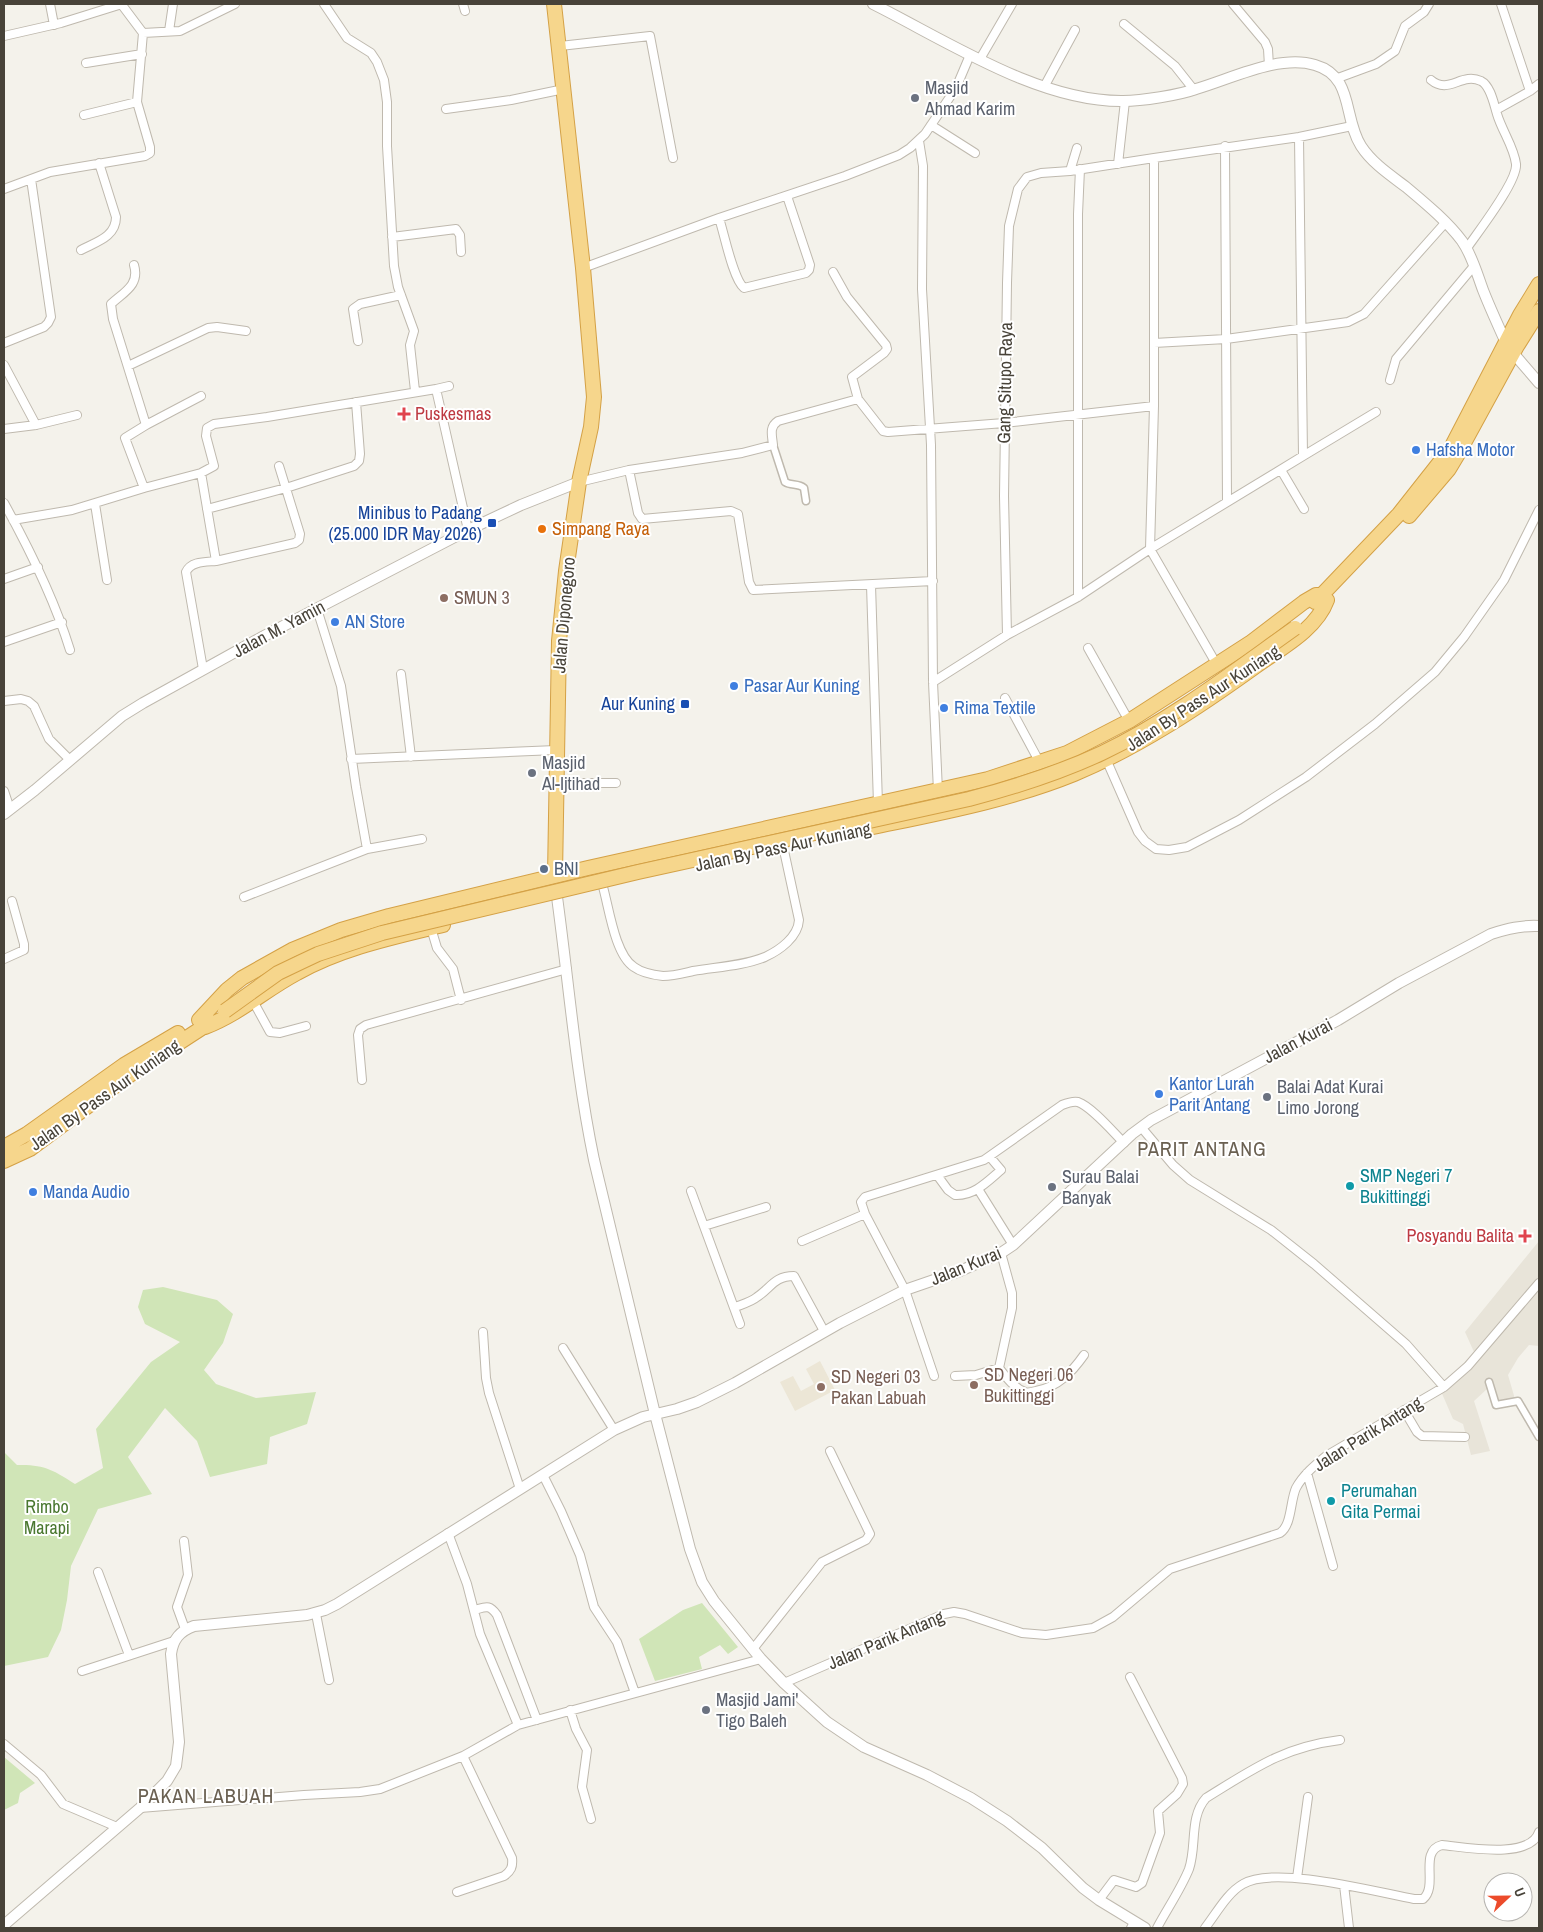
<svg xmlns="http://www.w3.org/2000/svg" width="1543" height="1932" font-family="'Archivo Narrow',sans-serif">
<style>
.residential{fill:#e8e4d9}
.education{fill:#ece6d6}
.green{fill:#d0e5b7}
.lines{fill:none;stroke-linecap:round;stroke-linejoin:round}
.pedestrian-casing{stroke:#bfb9ae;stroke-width:9}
.minor-casing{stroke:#bfb9ae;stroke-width:10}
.tertiary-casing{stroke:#bfb9ae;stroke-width:12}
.trunk-casing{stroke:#d4a146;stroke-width:16}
.pedestrian{stroke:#fff;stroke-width:6}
.minor{stroke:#fff;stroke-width:8}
.tertiary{stroke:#fff;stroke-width:10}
.trunk{stroke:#f6d68c;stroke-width:14}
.trunk-bridge-casing{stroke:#d4a146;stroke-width:16;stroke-linecap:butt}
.trunk-bridge{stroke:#f6d68c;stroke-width:14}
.worship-dot{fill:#6b7280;stroke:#fff;stroke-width:2}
.health-dot{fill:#e0444e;stroke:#fff;stroke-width:2}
.shop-dot{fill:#3f7fe0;stroke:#fff;stroke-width:2}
.transit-dot{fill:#1a4fb4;stroke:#fff;stroke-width:2}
.food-dot{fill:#e8710a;stroke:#fff;stroke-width:2}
.education-dot{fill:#8d6e63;stroke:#fff;stroke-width:2}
.service-dot{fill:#5c6f8a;stroke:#fff;stroke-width:2}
.culture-dot{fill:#0f9aa8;stroke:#fff;stroke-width:2}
.labels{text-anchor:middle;stroke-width:4;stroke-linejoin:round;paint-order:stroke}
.worship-label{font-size:18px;fill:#5b616d;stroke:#fff;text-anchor:start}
.street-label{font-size:18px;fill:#484339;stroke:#fff}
.health-label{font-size:18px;fill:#be3a42;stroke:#fff;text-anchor:start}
.shop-label{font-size:18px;fill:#366cbe;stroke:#fff;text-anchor:start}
.transit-label{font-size:18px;fill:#164399;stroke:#fff;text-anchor:end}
.food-label{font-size:18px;fill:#c56008;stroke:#fff;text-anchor:start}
.education-label{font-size:18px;fill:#785e54;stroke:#fff;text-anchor:start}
.service-label{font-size:18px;fill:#4e5e75;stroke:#fff;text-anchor:start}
.culture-label{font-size:18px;fill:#0d838f;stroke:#fff;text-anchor:start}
.park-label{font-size:18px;fill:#49772f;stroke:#fff}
.quarter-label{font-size:20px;letter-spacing:1px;fill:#6a6051;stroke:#fff}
</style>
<rect width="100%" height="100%" fill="#f4f2eb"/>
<path class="residential" d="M1539,1241V1346L1529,1345L1518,1358L1508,1375L1515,1399L1492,1406L1487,1389L1474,1401L1490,1451L1471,1455L1463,1424L1453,1419L1440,1389L1474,1352L1465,1332Z"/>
<path class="education" d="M820,1361L835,1390L795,1411L780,1382L793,1376L801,1391L814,1384L806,1369Z"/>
<path class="green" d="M163,1287L217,1300L233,1314L223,1343L204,1370L216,1384L256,1398L316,1392L307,1424L270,1437L267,1464L210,1477L197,1441L165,1408L128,1457L152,1494L98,1509L71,1566L67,1600L61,1630L48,1657L4,1666V1452L17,1465C43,1464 54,1470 75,1484L103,1468L96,1429L151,1362L180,1342L145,1324L138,1307L143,1290Z
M702,1603L738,1647L728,1654L720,1645L699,1657L702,1669L655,1681L639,1639L683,1610Z
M4,1757L35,1783L20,1793L18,1803L4,1810Z"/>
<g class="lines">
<defs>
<path id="pedestrian" d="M773,445L785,482C791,486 798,483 804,488L806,501
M1489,1382L1496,1405L1518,1401L1539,1437"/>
<path id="minor" d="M50,4L54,25
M324,4L347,38L371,53L377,62L384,80L387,102V146L394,266L398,287L414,331L410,345L415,391
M463,4L465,11
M1233,4L1265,42L1268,49L1269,66
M1501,4L1530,91
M1124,24L1175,66L1194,90
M169,31L173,4
M143,33L180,31L235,4
M4,36L61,23L122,4
M560,46L650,36L673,158
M980,59L1012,4
M86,63L142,54
M1338,78L1376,64L1395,51L1405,26L1424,12L1429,4
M1431,80C1449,95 1461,72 1481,81C1491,86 1494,105 1497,114C1502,131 1514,147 1516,164C1518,181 1478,232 1467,248
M1044,87L1075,30
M446,109L511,100L564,89
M1496,110L1530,91L1539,84
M84,115L137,102
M931,125L975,153
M919,141L923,166L922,289L931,445L933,682L938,791
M1225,146L1227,502
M1154,158L1299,137L1352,126
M1118,164L1125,101
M1070,171L1077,148
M4,189L50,172L145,156L150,153V147L137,102L143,33L122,5
M719,218C724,233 733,279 744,288L806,273L809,270L810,265L787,196
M392,237L456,229L460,235L461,252
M81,250C96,242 116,237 116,217L99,163
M134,265C140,285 124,292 111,304L113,319L146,425
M583,268L719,218L845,176L899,155L910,148L925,134L956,88L970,55
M833,272L847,297L886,345L887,349L884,353L852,377L858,399
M358,341L353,309L360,304L401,295
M4,343L44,327L48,323L51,317L31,179
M1154,343L1226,339L1348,322L1364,314L1445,223
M4,365L36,425
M128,366L208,328L217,327L246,331
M1390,380L1396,359L1474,266
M449,386L436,389L468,530
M4,429L36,425L77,415
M1303,456L1376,412
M629,470L638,513L642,519L731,511L738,514L749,582L753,590L933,581
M1281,470L1304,509
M201,473L216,561L295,543L299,540L300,534L279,466
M579,482L629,470L742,453L773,445C772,435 769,427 778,421L858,399L883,431L888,432L1004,423L1154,406
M144,488L125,438L146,425L201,396
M4,503C30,550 54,598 70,650
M95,504L107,580
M207,509L286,488L354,466L359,461L360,454L356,402
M13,520L72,510L144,488L201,473L214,466L206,436L207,428L214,424L267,417L436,389
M4,579L38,567
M871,585L878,804
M1078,597V214L1080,169
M317,609L341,686L356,787L367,849
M1007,635L1078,597L1150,549L1303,456L1299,137
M4,642L62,622
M1088,648L1129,721
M203,669L186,572C191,561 206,562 216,561
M401,674L411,757
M933,682L1007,635L1004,496L1007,283L1009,226L1018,189L1027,177L1041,173L1070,171L1154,158V406L1150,549L1217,665
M1005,698L1040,763
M4,701L21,699L28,701L34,706L49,739L70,760
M351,759L556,750
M1106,759L1138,832L1145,841L1156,849L1169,850L1187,847L1239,820L1306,777L1375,724L1435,672L1464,637L1504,580L1539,510
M557,783H616
M4,791L10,809
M603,887C609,908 615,955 634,967C642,973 654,975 663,976C673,976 684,973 693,971C716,967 743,966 765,957C780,950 798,937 799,920L783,846
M244,897L367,849L422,839
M431,928L437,948L453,969L461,1000
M4,959L24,950V944L12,901
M253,1001L270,1032L280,1033L306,1026
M362,1080L358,1035L360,1029L366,1025L567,969
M1141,1127L1173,1165L1190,1180L1271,1230L1314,1264L1406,1344L1444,1387
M937,1175L948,1190L955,1195C974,1196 987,1182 1001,1170L990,1157
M978,1189L1013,1245
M691,1191L740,1324
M704,1226L766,1207
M802,1241L865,1214
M735,1307C743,1304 751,1302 757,1297C771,1288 774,1276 794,1276L824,1331
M483,1332L486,1378L489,1393L520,1489
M563,1348L614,1430
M999,1368L1012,1308V1293L1001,1253
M934,1376L905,1290L865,1214L861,1202L865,1197L984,1160L1062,1105C1067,1103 1073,1101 1078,1102C1092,1107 1113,1132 1124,1143
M955,1376L976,1375L999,1368C1006,1377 1014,1388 1025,1392C1028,1393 1032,1392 1036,1391C1058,1387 1072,1372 1084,1355
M1404,1410L1417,1432L1422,1436L1465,1437
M1307,1473L1333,1566
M543,1475L561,1511L580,1555L594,1607L617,1642L635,1693
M448,1533L467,1584L480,1634L518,1725
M184,1541L188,1575L177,1607L185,1629
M98,1572L129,1655
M474,1610C486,1607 489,1604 497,1615L537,1720
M316,1614L329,1680
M753,1649L822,1562L866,1540L870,1534L830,1451
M82,1671L174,1641
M784,1683L944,1614L954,1612L965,1614L1022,1633L1046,1635L1093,1628L1113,1617L1170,1569L1280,1533C1292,1525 1290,1501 1296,1488C1303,1475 1315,1465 1326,1456L1444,1387L1468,1366L1539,1283
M570,1710L576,1729L587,1750L582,1787L591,1819
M4,1744L41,1775L63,1804L117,1827
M140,1808L304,1795L360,1792L380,1789L463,1756L518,1725L761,1659
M1297,1878L1308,1797
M1344,1885L1349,1928
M457,1892L504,1876C511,1871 513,1867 512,1858L463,1756
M1099,1900L1114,1880L1136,1887L1142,1883L1160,1833L1158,1811L1177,1794L1183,1784L1182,1778L1130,1677
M1131,1928L1134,1922
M1157,1928C1167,1909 1181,1889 1189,1869C1197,1846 1189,1817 1206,1798C1253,1769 1283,1747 1340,1740
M1205,1928C1216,1914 1227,1893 1243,1884C1275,1865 1376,1892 1414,1899H1423C1439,1886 1418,1851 1442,1845C1465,1847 1530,1860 1539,1832"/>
<path id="tertiary" d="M873,4C947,41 1039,102 1123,101C1142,101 1179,95 1196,89C1231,79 1279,54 1315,65C1354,76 1343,118 1361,146C1372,163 1390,175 1406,187C1425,203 1447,221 1462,241C1472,255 1477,274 1483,290C1490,308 1498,325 1506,343
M1514,354L1539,383
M4,814L35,790L122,716L143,703L264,636L468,530L521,505L579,482
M557,897C569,985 576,1074 594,1160L655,1414L690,1549L702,1582L714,1601L761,1659L784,1683L827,1722L864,1747L927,1775L971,1798L1007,1821L1042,1848L1083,1888L1099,1900L1145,1928
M4,1925L140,1808L167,1781L176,1766L179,1742L171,1654C173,1639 180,1631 194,1626L307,1615L325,1610L337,1604L614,1430L643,1417L677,1409L697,1402L735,1383L840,1323L905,1290L960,1271L1001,1253L1013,1245L1132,1134L1151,1120L1338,1020L1399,983L1491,934C1507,929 1522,925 1539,926"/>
<path id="trunk" d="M554,4L583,268L594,397L591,427L579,482L566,571L559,641L555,875
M1409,516L1449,469L1458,454L1517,346L1539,311
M1315,602L1399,514L1451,448L1520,315L1539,284
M873,827C940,813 1010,800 1074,774C1139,747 1199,707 1256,666C1281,648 1316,630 1327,600
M199,1020L227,990L242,978L292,950L341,930L389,916L588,868L988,779L1067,753L1129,721L1250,643L1304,602L1316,595H1322
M205,1027C239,1014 265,990 297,973C341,948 394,937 443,925
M4,1147L27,1134L124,1065L178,1033
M4,1161L30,1149L131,1074L211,1022"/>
</defs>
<use href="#pedestrian" class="pedestrian-casing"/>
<use href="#minor" class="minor-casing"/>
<use href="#tertiary" class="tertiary-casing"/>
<use href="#trunk" class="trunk-casing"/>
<use href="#pedestrian" class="pedestrian"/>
<use href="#minor" class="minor"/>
<use href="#tertiary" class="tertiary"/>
<use href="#trunk" class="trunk"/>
<defs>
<path id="trunk-bridge" d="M225,1011L278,973L301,962L318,954L382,933L638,872L969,799C1015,787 1059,773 1102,753C1171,720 1233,672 1295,628"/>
</defs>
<use href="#trunk-bridge" class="trunk-bridge-casing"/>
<use href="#trunk-bridge" class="trunk-bridge"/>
</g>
<g class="worship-dot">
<circle cx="915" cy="98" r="5"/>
<circle cx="532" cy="773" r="5"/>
<circle cx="1267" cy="1097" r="5"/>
<circle cx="1052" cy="1187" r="5"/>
<circle cx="706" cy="1710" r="5"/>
</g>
<g class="health-dot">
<path d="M401.5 406.5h5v5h5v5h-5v5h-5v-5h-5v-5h5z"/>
<path d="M1522.5 1228.5h5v5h5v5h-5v5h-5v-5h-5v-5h5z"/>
</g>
<g class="shop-dot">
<circle cx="1416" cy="450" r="5"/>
<circle cx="335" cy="622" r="5"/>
<circle cx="734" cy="686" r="5"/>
<circle cx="944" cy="708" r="5"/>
<circle cx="1159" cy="1094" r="5"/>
<circle cx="33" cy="1192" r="5"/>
</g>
<g class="transit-dot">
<rect x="487" y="518" width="10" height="10" rx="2.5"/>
<rect x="680" y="699" width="10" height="10" rx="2.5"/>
</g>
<circle class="food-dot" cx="542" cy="529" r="5"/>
<g class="education-dot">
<circle cx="444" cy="598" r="5"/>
<circle cx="974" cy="1385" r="5"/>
<circle cx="821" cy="1387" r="5"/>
</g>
<circle class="service-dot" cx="544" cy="869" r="5"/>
<g class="culture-dot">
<circle cx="1350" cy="1186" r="5"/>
<circle cx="1331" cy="1501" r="5"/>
</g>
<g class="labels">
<g class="worship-label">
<text x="925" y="94">Masjid<tspan x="925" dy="21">Ahmad Karim</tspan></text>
<text x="542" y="769">Masjid<tspan x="542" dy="21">Al-Ijtihad</tspan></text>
<text x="1277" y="1093">Balai Adat Kurai<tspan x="1277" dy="21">Limo Jorong</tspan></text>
<text x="1062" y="1183">Surau Balai<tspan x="1062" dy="21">Banyak</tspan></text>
<text x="716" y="1706">Masjid Jami'<tspan x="716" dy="21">Tigo Baleh</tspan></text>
</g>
<g class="street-label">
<text transform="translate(1005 383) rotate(-89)" y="6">Gang Situpo Raya</text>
<text transform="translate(564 615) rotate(-85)" y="6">Jalan Diponegoro</text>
<text transform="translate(279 629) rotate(-28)" y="6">Jalan M. Yamin</text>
<text transform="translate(1203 698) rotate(-33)" y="6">Jalan By Pass Aur Kuniang</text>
<text transform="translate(783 847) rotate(-12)" y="6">Jalan By Pass Aur Kuniang</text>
<text transform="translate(1298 1041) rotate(-28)" y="6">Jalan Kurai</text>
<text transform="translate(105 1095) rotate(-35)" y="6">Jalan By Pass Aur Kuniang</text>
<text transform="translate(966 1266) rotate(-22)" y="6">Jalan Kurai</text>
<text transform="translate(1368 1434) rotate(-32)" y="6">Jalan Parik Antang</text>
<text transform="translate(886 1640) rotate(-23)" y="6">Jalan Parik Antang</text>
</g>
<g class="health-label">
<text x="415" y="420">Puskesmas</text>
<text x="1514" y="1242" text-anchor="end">Posyandu Balita</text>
</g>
<g class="shop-label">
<text x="1426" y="456">Hafsha Motor</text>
<text x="345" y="628">AN Store</text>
<text x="744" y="692">Pasar Aur Kuning</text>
<text x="954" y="714">Rima Textile</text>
<text x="1169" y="1090">Kantor Lurah<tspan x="1169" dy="21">Parit Antang</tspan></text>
<text x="43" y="1198">Manda Audio</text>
</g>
<g class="transit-label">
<text x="482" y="519">Minibus to Padang<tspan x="482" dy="21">(25.000 IDR May 2026)</tspan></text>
<text x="675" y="710">Aur Kuning</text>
</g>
<g class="food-label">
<text x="552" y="535">Simpang Raya</text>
</g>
<g class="education-label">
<text x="454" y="604">SMUN 3</text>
<text x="984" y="1381">SD Negeri 06<tspan x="984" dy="21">Bukittinggi</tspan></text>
<text x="831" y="1383">SD Negeri 03<tspan x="831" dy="21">Pakan Labuah</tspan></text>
</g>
<g class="service-label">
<text x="554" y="875">BNI</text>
</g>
<g class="culture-label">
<text x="1360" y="1182">SMP Negeri 7<tspan x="1360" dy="21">Bukittinggi</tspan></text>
<text x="1341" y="1497">Perumahan<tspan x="1341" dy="21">Gita Permai</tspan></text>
</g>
<g class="park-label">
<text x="47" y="1513">Rimbo<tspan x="47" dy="21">Marapi</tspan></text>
</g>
<g class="quarter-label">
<text x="1202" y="1156">PARIT ANTANG</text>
<text x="206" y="1803">PAKAN LABUAH</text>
</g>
</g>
<rect width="1543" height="1932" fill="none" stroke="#484339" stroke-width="10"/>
<g transform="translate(1508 1897) rotate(68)"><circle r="24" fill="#ffffff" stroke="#b6b4b0"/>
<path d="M0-4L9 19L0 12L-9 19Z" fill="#ec4b2b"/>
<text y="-8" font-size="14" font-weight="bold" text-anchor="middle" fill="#484339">U</text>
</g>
</svg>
